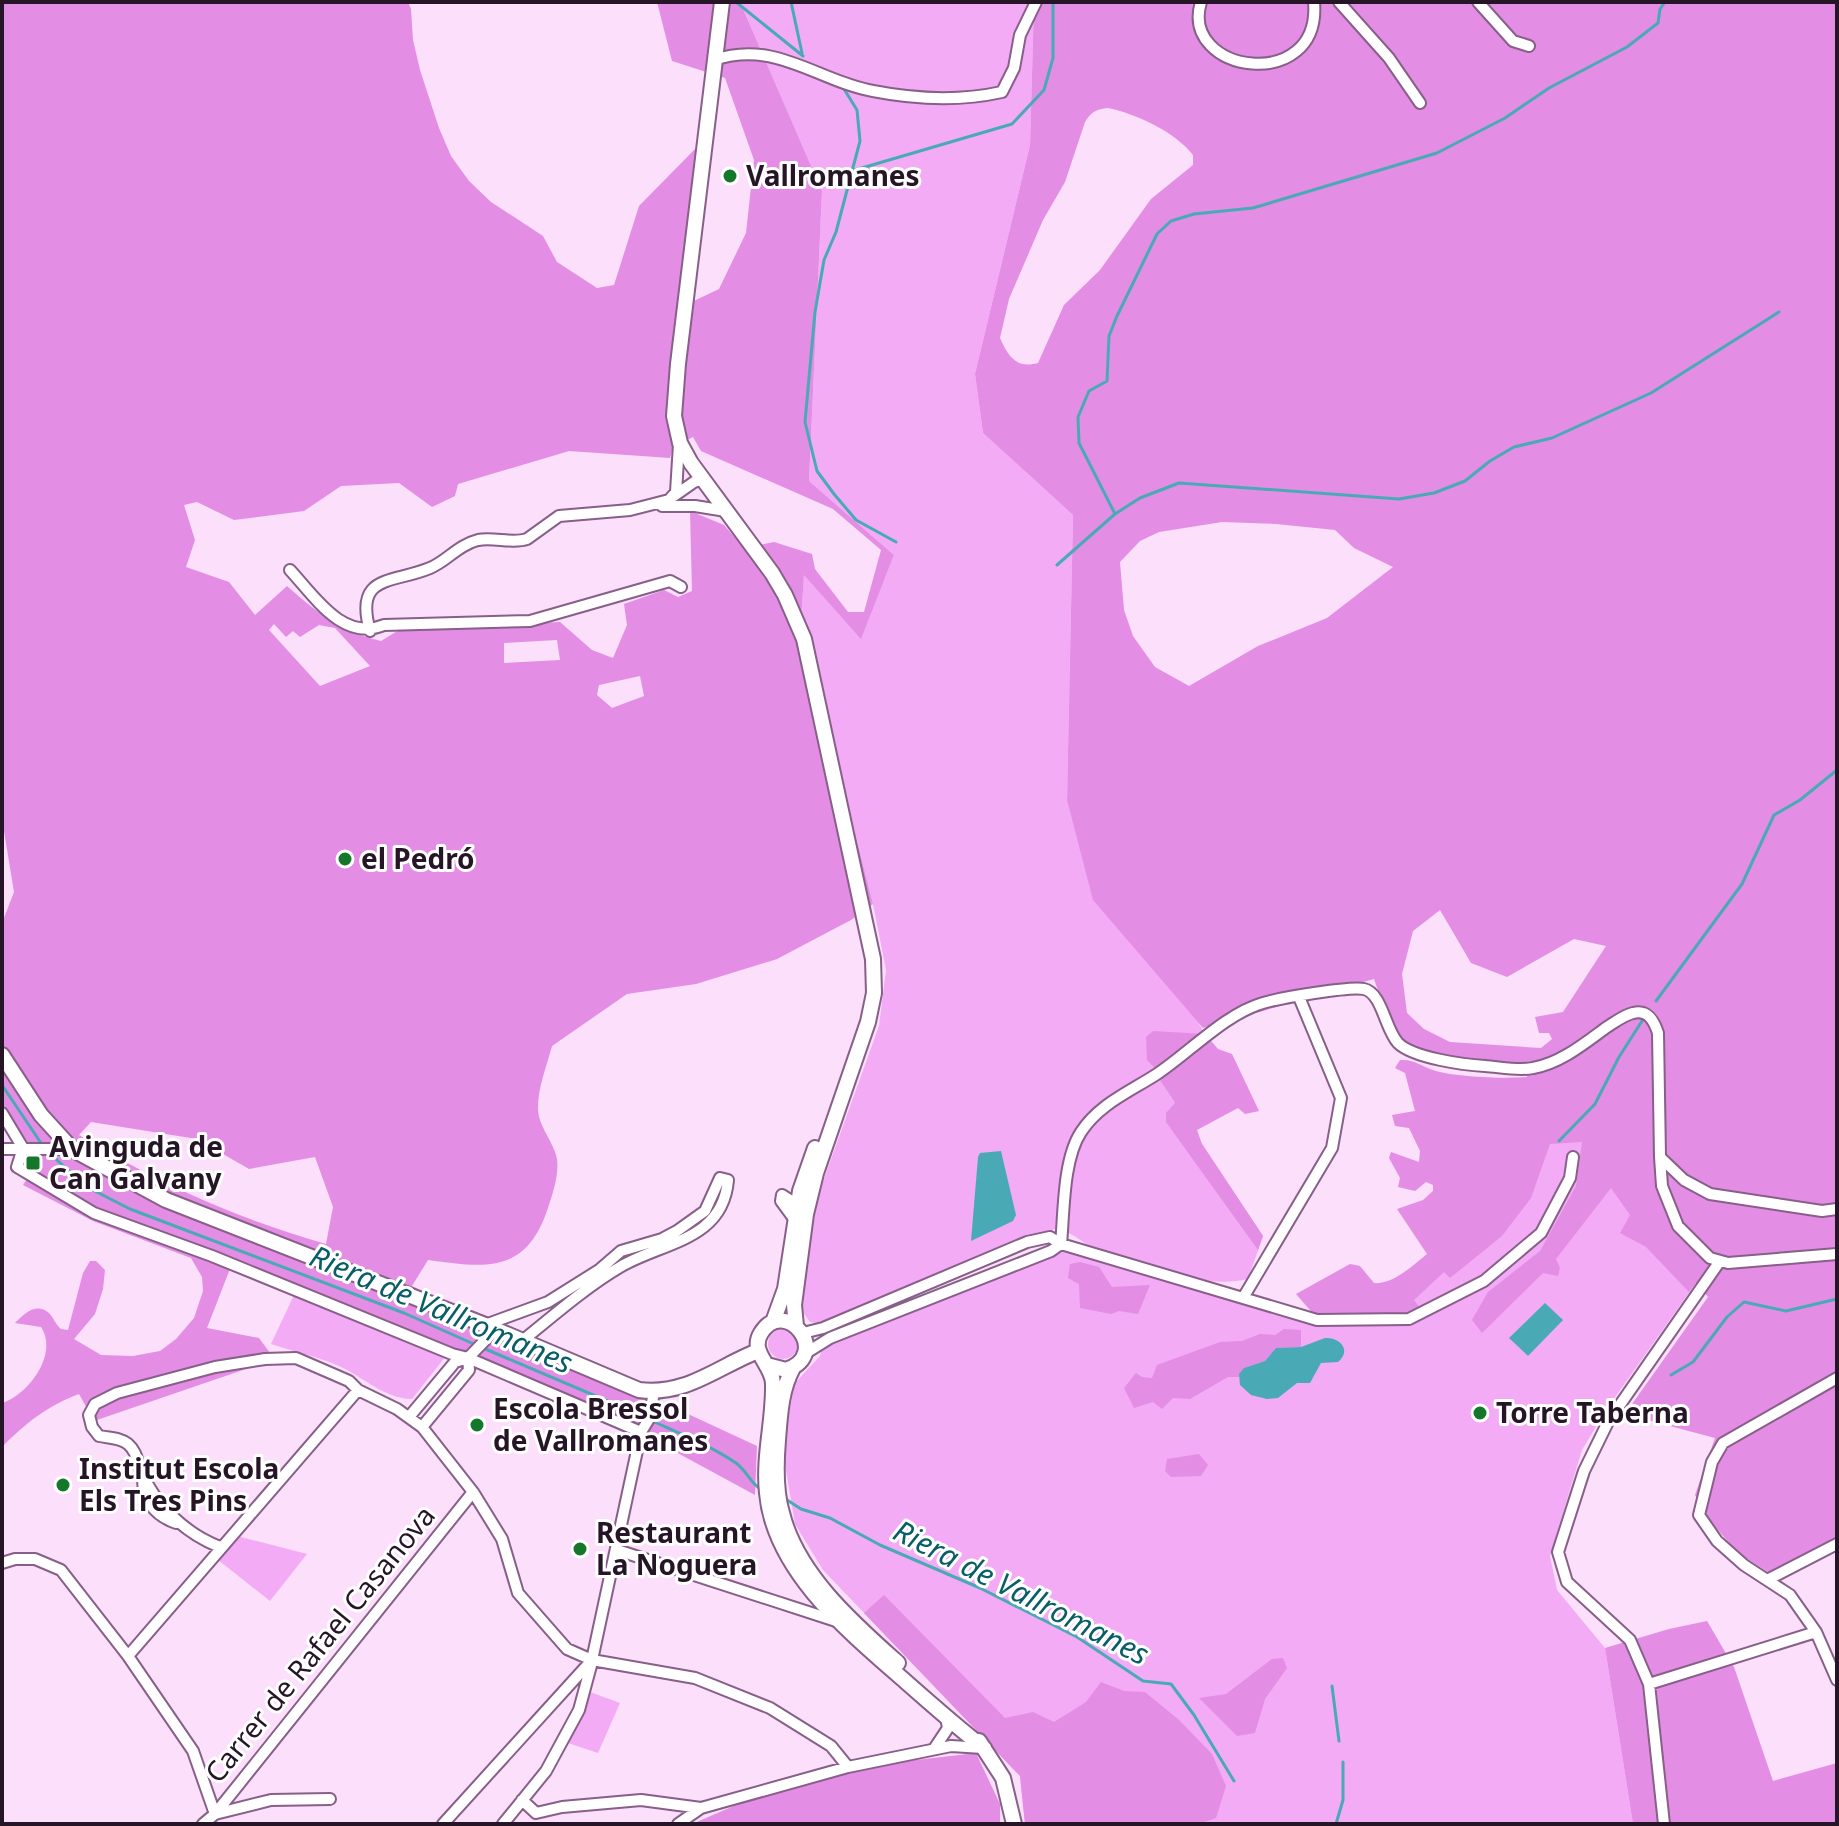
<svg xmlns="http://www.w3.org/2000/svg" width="1839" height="1826" font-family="'Noto Sans',sans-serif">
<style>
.green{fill:#f3abf5}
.forest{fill:#e38de5;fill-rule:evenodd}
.water{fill:#49aab6}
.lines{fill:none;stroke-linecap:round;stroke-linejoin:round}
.stream{stroke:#49aab6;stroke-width:3}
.street-casing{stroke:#875f88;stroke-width:14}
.secondary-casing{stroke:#875f88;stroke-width:18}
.street{stroke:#fff;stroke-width:10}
.secondary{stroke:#fff;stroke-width:14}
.poi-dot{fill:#147729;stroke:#fff;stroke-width:3}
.labels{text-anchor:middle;stroke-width:6;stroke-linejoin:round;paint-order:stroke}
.poi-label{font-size:28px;font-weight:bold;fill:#261526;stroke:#fff;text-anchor:start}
.street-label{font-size:28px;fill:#261526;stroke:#fff}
.water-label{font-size:30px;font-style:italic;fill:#075e66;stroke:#fff}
</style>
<rect width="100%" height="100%" fill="#fbdffb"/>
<path class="green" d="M740,2H1034L1030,145L975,374L983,433L1073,515L1067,800L1205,1034L1159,1079L1263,1236L1248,1279C1201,1290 1145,1264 1098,1251C1082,1243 1074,1232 1055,1229L824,1324L810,1322L802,1311L804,1264L821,1187L879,1026L886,970L873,904L801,620L804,573L861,638L894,555L809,481L822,191Z
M1590,1133L1696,1283L1606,1410L1582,1450L1550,1556L1557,1590L1605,1648L1633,1824H1025L1020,1776L823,1570L795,1524L782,1447L795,1383L820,1356L822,1346L1051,1254L1064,1252L1240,1301L1243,1292L1309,1312L1393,1313L1540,1139Z
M294,1295L446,1356L412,1399C389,1399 368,1382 349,1371C328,1359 295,1352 271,1344Z
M768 1344a15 15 0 1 1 30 0a15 15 0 1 1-30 0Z
M237,1536L307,1554L270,1601L217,1559Z
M590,1692L620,1703L598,1753L568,1743Z"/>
<path class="forest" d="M2,2H408L411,9L413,40L420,70L439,128L451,156L469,181L491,202L543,236L557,262L597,288L614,285L639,206L700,144L679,308L719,289L746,233L754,160L725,78L672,61L657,2H740L822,191L809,481L894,555L861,639L804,575L801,620L873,904L851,920L777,959L696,984L627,994L552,1046C547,1065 538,1087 538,1107C537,1125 554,1142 557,1159C559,1175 553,1193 548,1208C526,1274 487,1268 428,1260L412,1286L757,1446L755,1495L650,1438L481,1359L233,1261L207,1328L259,1338L276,1361L263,1363L94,1421L79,1394C47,1406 26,1423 2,1447V1403C28,1395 59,1354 41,1327L15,1323C24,1314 36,1302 49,1313C54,1318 55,1324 61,1329L68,1330L83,1273L90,1261H96L105,1270L103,1289L95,1314L74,1339L101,1355L133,1356L160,1351L176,1339L194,1318L203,1291L202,1277L191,1258L93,1221L23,1185L38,1163L2,1105V923L14,892L2,819ZM693,437L701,451L833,509L881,550L864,612H848L815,569L812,554L774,542L744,548L724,525L690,511L692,591L678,597L664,590L624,604L627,625L613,658L592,650L560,622L399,630L381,641C342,632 316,612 287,586L255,615L229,582L186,567L195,540L184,505L197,502L234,520L304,511L341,486L399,483L432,507L455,496L458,484L569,451L670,458L673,447ZM274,624L286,637L293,631L300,637L319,625L335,628L370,666L320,686L269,630ZM557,640L560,660L504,663V643ZM640,676L644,696L612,708L597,695L599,685ZM91,1122L197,1139L249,1169L315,1157L333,1207L326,1244C236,1218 159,1184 79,1135Z
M1034,2H1837V1541L1773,1575L1738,1553L1711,1522L1695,1495L1715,1438L1625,1414L1708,1297L1696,1283L1689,1292L1646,1247L1620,1233L1630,1215L1611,1188L1556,1259L1560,1268L1558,1276L1543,1273L1482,1333L1472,1320L1488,1292L1540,1251L1576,1186L1582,1142L1550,1144L1531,1198L1502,1236L1450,1278L1444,1272L1414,1300L1420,1308L1408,1317H1316L1296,1294L1350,1264L1360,1266L1374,1283C1393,1285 1413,1265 1427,1254L1397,1209L1423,1200L1433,1191V1185L1426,1182L1415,1191L1398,1187L1400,1178L1389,1158L1391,1152L1419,1162L1420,1151L1409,1128L1395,1126L1392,1115L1415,1111L1405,1073L1395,1068L1400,1060C1415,1059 1422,1067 1436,1071C1456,1077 1506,1079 1527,1077L1524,1064C1494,1061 1425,1060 1403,1040C1387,1026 1381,998 1374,979L1203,1028L1093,900L1067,800L1073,515L983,433L975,374L1030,145ZM1108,108C1137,114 1175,132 1193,155V165L1151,199L1100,270L1064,305L1038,363C1016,369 1008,356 1000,338L1009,299L1043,220L1065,182L1085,122C1091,112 1096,109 1108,108ZM1222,522L1276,524L1335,530L1354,548L1393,567L1327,618L1258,646L1189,686L1155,667L1133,636L1124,610L1120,562L1140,541L1159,532ZM1440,910L1471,963L1507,977L1574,939L1606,946L1563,1012L1535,1017L1539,1033H1549L1552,1039L1541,1048L1450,1042L1424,1029L1407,1013L1402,974L1413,931Z
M1153,1031L1205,1034L1218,1049L1232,1054L1259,1111L1245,1114L1238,1108L1197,1130L1202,1144L1263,1236L1258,1250L1166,1122V1113L1175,1103L1159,1079L1162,1075L1147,1060L1146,1037Z
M1080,1262L1099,1267L1112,1287L1150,1285L1138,1314L1119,1311L1111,1314L1080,1308L1079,1284L1068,1278L1070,1264Z
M1284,1329L1301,1330V1347L1276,1348L1265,1361L1244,1368L1239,1377H1228L1190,1399L1173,1398L1162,1409L1153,1402L1134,1408L1124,1388L1136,1373L1142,1377L1152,1378L1157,1365L1220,1342L1242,1341L1260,1334L1275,1335Z
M1199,1454L1208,1465L1201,1476L1171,1477L1165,1471L1167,1459Z
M884,1595L1005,1718L1033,1712L1054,1722L1086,1702L1101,1682L1124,1691L1145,1692L1179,1720L1212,1754L1226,1786L1216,1818L1198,1824H1025L1020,1776L864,1613Z
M1707,1621L1734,1667L1773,1781L1837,1763V1824H1633L1605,1648L1669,1629Z
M1283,1658L1287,1668L1265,1699L1255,1733L1237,1736L1199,1698L1226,1694L1272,1659Z
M976,1753L1000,1804V1824H692L757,1796L882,1764Z"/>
<path class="water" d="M1001,1151L1016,1215L1013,1221L971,1241L978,1157L980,1153Z
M1545,1303L1563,1320L1528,1356L1509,1338Z
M1325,1338C1340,1337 1352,1350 1338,1362L1321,1363L1310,1383H1297L1278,1398L1267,1399L1251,1395L1240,1385L1239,1374L1244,1368L1265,1361L1276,1348L1301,1347Z"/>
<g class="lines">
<path class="stream" d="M736,2L803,56
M791,2L802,53
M844,89L857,110L860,141L836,232L824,260L815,312L805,422L817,471L834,494L856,520L896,542
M855,170L1012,124L1044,90L1053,58V2
M1115,514L1079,443L1078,417L1089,391L1107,381L1109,336L1117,316L1157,234L1171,221L1194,214L1253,208L1437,153L1505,118L1549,88L1627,47L1658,23L1660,9L1665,2
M1057,565L1115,514L1140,498L1179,483L1399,499L1434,493L1465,481L1490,461L1514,447L1552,438L1651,393L1779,312
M1656,1001L1742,884L1774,815L1800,800L1837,770
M2,1085L43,1146
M1559,1141L1595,1104L1619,1057L1642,1021
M48,1152L87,1187L130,1209L404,1313L476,1345
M483,1348L645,1417
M1671,1375L1693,1362L1727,1317L1744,1302L1786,1311L1837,1299
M652,1421C681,1434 709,1445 736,1463C747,1471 750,1483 762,1490
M784,1498L801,1509L830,1518L880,1545L980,1588L1077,1637L1143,1681L1171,1684L1194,1715L1234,1781
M1332,1686L1339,1741
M1336,1824L1343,1800V1762"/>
<defs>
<path id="street" d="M1201,2C1179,74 1322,94 1314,2
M1339,2L1389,58L1420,103
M1478,2L1513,41L1529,46
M714,60C776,39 817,81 873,91C914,99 961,101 1002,92L1014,68L1020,35L1036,2
M674,496L694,482L703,479
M662,506H695L726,511
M290,570C315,597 343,642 384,625L530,621L670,581L681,587
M370,631C354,574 391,584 430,568C447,561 458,545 478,540C494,537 513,544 527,539L559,516L630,510L669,500L676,492L679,444
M2,1113L23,1148L17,1167L94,1213L212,1256L452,1354L468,1358L641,1432
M2,1149H72
M1573,1157L1570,1178L1541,1233L1484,1281L1409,1319L1317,1320L1061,1244C1064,1212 1063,1159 1081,1132C1099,1104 1131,1091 1157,1074C1190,1052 1225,1014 1263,1003C1279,998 1350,986 1364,989C1382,993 1385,1029 1398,1043C1413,1058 1465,1065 1485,1066C1500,1067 1519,1071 1533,1068C1561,1063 1585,1043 1607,1027C1615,1022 1624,1015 1633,1013C1648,1009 1654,1021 1658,1033L1660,1157L1684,1180L1710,1194L1822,1211L1837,1209
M1660,1157L1662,1186L1678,1226L1710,1258L1728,1263L1837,1254
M782,1195L801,1207
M782,1195L781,1201L795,1220
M1243,1298L1332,1148L1341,1098L1299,997
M485,1325L548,1302L599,1270L621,1251L662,1239L677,1231L705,1211L720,1178L728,1180C723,1241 662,1242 620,1267C586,1287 553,1316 522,1341
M803,1333L823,1328L1027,1242L1050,1237L1061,1244L1051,1251L830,1338L806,1353
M1837,1378L1723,1443L1712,1462L1699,1515L1717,1541L1744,1565L1790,1595L1816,1632L1837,1680
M409,1417L455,1362L468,1358L495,1330
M422,1427L469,1370L468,1358
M143,1475C142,1498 153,1515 176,1523
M220,1547C186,1534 155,1505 141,1471C137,1461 137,1452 128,1444C119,1437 109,1438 99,1436L92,1427L89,1415L95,1404L117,1393L215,1367L265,1359L296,1358L349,1381L358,1390L397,1409L422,1427L473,1492L502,1539L518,1593L567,1649L592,1660L695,1678L770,1708L831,1746L848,1767
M617,1550L836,1621
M2,1563L15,1559H35L61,1570L128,1656L193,1751L215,1814
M1767,1580L1837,1544
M128,1656L358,1390
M1649,1684L1816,1632
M934,1749L948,1728L946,1717
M522,1800L536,1813L562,1807L641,1800L701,1808
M215,1814L271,1800L330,1799
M203,1824L215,1814L473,1492
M443,1824L592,1660L641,1432L649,1419L654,1392
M503,1824L546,1771L579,1710L592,1662
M678,1824L701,1808L848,1767L951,1746L983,1748
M1664,1824L1649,1684L1630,1640L1567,1582L1558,1552L1584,1471L1608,1422L1720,1261"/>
<path id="secondary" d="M722,2L678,364L674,416L680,443L691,463L772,573L785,595L804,639L873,959L874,993L868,1022L816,1173L806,1214L794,1305L796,1326
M2,1055L41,1115L72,1149L166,1200L485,1325L639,1390C686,1396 717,1367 758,1351
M773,1322L785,1289L800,1191L815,1148
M767,1365L786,1370C833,1354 785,1295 761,1333C749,1352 773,1365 773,1384C774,1420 763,1455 767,1493C774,1571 850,1633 905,1681C931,1704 957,1727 984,1748
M793,1368C781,1390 780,1415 778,1440C776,1464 775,1490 782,1513C797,1574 853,1623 898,1663
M979,1741L1003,1778L1014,1824"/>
</defs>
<use href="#street" class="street-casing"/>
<use href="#secondary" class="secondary-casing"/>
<use href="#street" class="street"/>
<use href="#secondary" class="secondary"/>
</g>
<g class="poi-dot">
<circle cx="730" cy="176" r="8"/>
<circle cx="345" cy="859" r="8"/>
<rect x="25" y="1155" width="16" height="16" rx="4"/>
<circle cx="1480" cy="1413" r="8"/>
<circle cx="477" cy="1425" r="8"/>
<circle cx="63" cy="1485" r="8"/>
<circle cx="580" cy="1549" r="8"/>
</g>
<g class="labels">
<g class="poi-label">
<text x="746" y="186">Vallromanes</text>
<text x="361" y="869">el Pedró</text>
<text x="49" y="1157">Avinguda de<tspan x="49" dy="32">Can Galvany</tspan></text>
<text x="493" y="1419">Escola Bressol<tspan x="493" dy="32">de Vallromanes</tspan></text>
<text x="1496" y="1423">Torre Taberna</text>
<text x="79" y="1479">Institut Escola<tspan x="79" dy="32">Els Tres Pins</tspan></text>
<text x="596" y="1543">Restaurant<tspan x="596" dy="32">La Noguera</tspan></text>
</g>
<g class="street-label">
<text transform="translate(320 1644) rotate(-51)" y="10">Carrer de Rafael Casanova</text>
</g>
<g class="water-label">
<text transform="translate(441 1310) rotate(23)" y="10">Riera de Vallromanes</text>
<text transform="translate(1021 1593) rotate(27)" y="10">Riera de Vallromanes</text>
</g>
</g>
<rect width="1839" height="1826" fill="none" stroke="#261526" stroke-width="8"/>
</svg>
